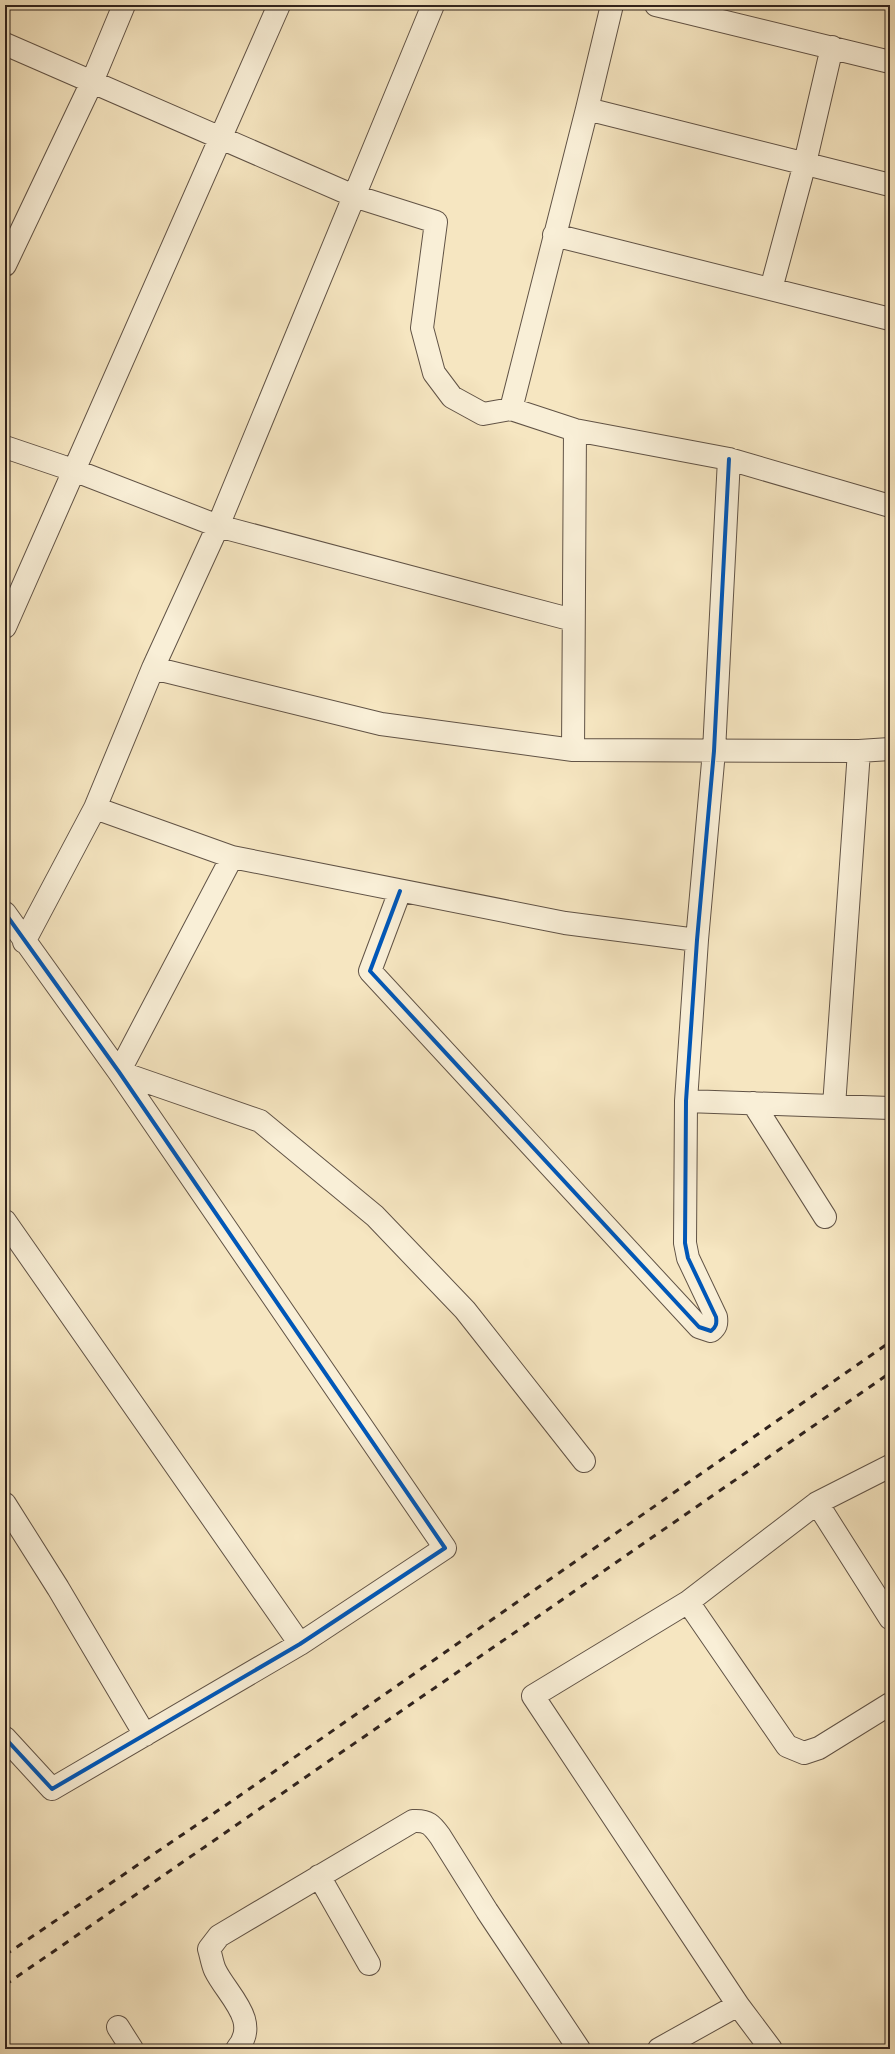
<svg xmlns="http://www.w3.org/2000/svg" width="895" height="2054" font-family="Cardo,serif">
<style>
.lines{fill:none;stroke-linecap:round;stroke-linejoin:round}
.street-casing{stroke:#615346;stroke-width:24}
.street{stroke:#f9efd7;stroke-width:22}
.rail{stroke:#2f221d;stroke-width:3;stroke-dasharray:7 7;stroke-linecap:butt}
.cycleway-casing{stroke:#f9efd7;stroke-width:6}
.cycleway{stroke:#0057b8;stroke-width:4}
</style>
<rect width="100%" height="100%" fill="#f6e6c1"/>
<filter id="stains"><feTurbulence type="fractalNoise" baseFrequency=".005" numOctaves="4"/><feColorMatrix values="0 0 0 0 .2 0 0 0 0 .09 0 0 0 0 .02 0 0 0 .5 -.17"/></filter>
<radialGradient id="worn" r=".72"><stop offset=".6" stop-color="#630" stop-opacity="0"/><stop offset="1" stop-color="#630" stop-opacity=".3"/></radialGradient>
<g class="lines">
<defs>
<path id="street" d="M656,5L890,62
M5,44L354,196L436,222L422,328L434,373L452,397L483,414L511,409L575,430L729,459L890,506
M587,109L890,185
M554,235L890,319
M5,265L92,82L124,5
M771,289L805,163L832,47
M511,409L587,109L612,5
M5,447L76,471L218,526L573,620
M5,627L279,5
M153,668L381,724L573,750L859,751L890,749
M573,750L575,430
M95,808L232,857L565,923L697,940
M232,857L119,1072L260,1121L375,1216L465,1310L584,1461
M400,891L370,971L699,1327L711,1331C716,1327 717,1324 716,1317L688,1258L685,1243L686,1101L697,940L714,751L729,459
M5,913L119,1072L445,1548L300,1644L52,1789L5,1738
M24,942L95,808L153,668L218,526L433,5
M686,1101L890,1108
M753,1103L825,1217
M834,1106L859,751
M5,1221L300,1644
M817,1503L890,1618
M5,1504L58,1588L145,1735
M688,1602L787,1746L804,1753L819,1748L890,1704
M319,1876L369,1964
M118,2027L132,2049
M237,2049C261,2021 227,1995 215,1970C212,1963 211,1955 209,1949L219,1936L413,1821C428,1820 432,1825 440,1836L487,1911L579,2049
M659,2049L738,2005
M771,2049L738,2005L533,1696L688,1602L817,1503L890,1466"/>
</defs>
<use href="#street" class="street-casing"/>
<use href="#street" class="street"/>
<path class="rail" d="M5,1955L229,1803L890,1342
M5,1985L890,1373"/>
<defs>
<path id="cycleway" d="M400,891L370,971L699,1327L711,1331C716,1327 717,1324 716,1317L688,1258L685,1243L686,1101L697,940L714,751L729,459
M5,913L119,1072L445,1548L300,1644L52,1789L5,1738"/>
</defs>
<use href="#cycleway" class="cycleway-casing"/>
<use href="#cycleway" class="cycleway"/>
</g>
<rect width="895" height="2054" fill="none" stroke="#f6e6c1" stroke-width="20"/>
<rect x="6" y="6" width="883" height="2042" fill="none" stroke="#2f221d" stroke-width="2"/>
<rect x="10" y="10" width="875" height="2034" fill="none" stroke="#2f221d"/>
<rect width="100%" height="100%" filter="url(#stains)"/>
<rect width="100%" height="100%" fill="url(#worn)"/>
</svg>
